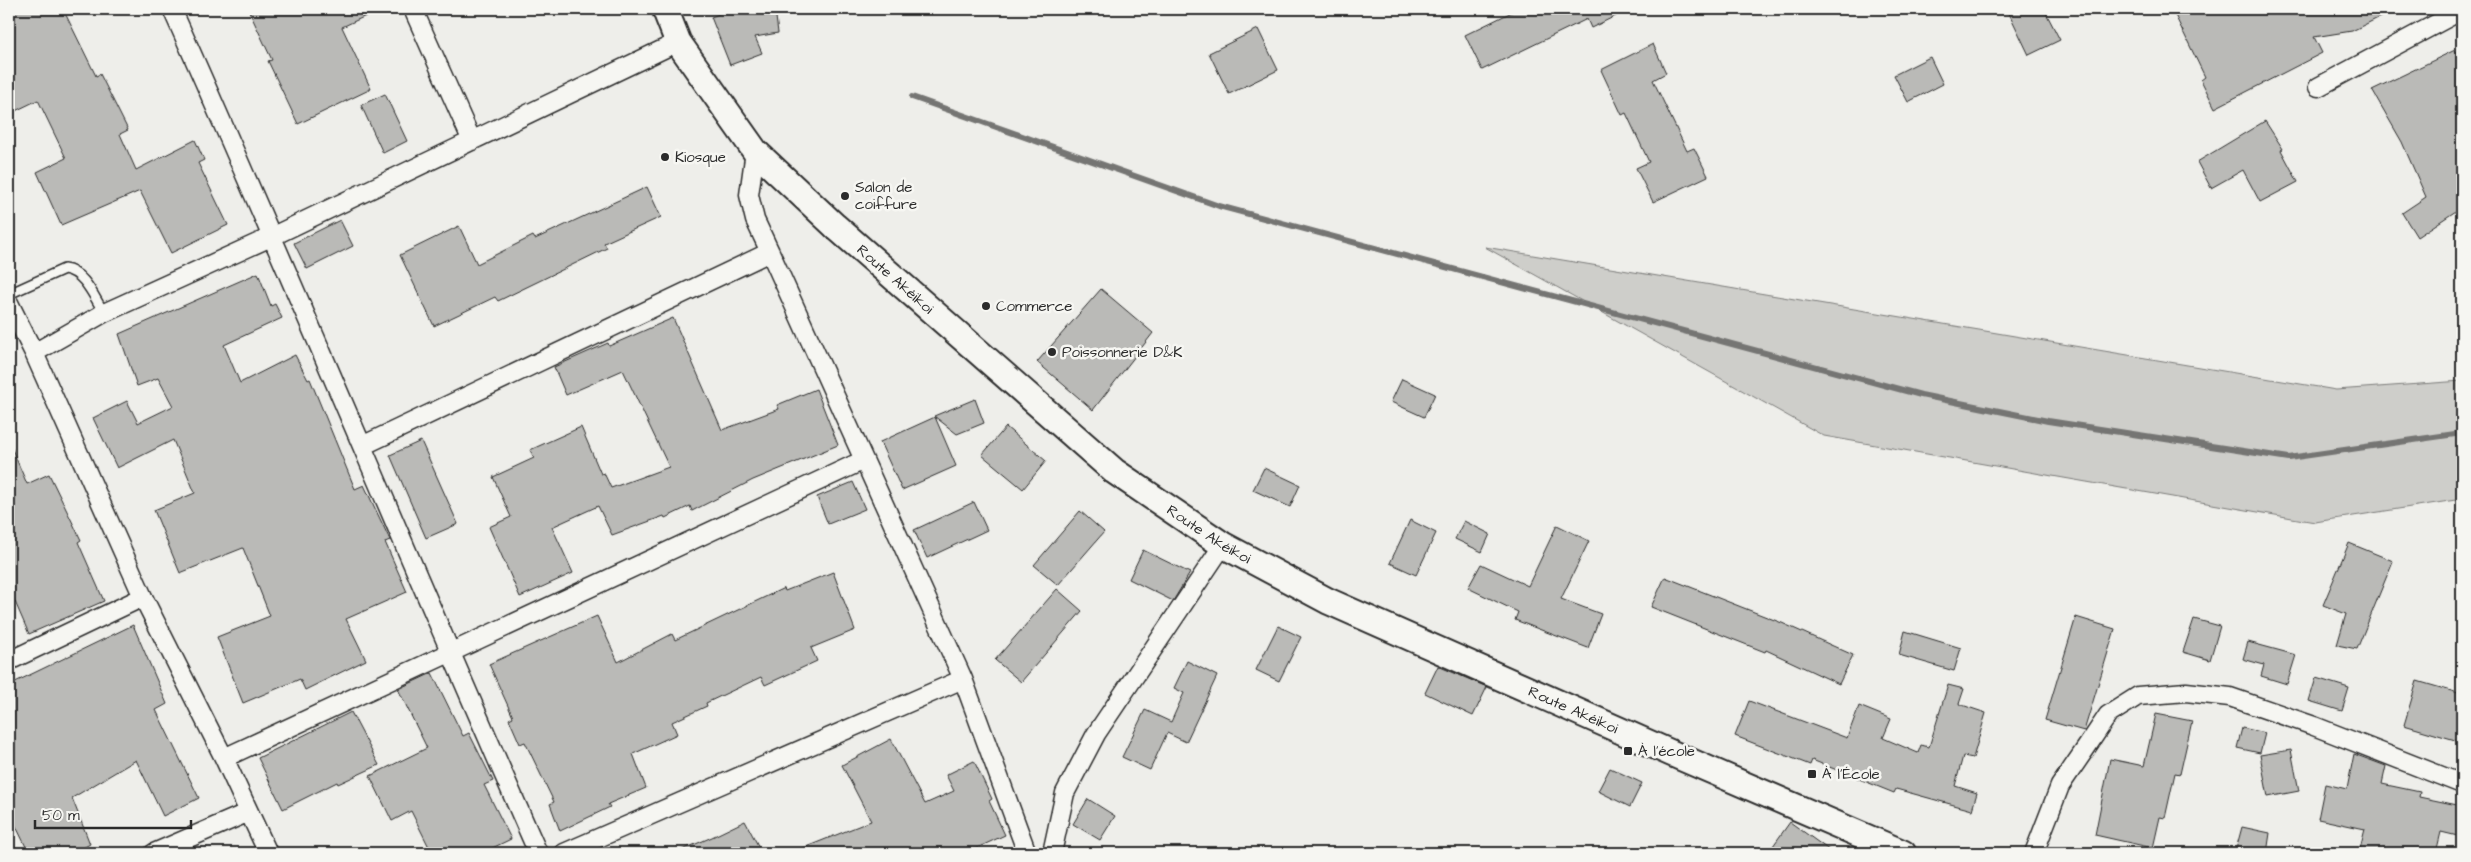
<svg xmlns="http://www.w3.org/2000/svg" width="2471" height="862" font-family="'Architects Daughter',sans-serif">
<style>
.green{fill:#cececa;stroke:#7c7c7a}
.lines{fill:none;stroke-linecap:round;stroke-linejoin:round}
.stream{stroke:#757573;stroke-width:6}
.building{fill:#babab7;stroke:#2b2b2b}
.lane-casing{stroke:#2b2b2b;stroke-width:12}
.street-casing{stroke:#2b2b2b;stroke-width:21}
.secondary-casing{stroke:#2b2b2b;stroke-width:29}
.lane{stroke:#f6f6f2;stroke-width:9}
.street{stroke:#f6f6f2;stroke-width:18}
.secondary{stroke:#f6f6f2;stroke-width:25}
.poi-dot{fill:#2b2b2b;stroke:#f6f6f2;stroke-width:2}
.labels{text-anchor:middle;stroke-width:5;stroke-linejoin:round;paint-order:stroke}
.poi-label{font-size:15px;fill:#2b2b2b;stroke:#f6f6f2;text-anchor:start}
.street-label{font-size:15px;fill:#2b2b2b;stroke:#f6f6f2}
</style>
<rect width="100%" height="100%" fill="#eeeeea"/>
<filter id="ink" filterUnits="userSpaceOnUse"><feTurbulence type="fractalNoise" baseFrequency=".02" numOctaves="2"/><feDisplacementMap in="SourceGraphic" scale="10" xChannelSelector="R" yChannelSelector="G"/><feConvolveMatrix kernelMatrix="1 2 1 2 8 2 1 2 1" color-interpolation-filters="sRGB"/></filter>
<g filter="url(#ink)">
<path class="green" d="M1485,247L2336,390L2462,381V499L2315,522L1824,436Z"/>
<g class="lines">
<path class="stream" d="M912,97L1219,206L1921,395L2048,421L2289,458L2462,433"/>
</g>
<path class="building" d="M9,9H63L96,76L100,74L128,130L120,134L136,170L195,140L204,160L198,163L228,225L171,253L140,191L61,225L37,172L66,158L38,100L9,114Z
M248,9H381L342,27L371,89L298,124L268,61L272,60Z
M732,9H775L778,33L755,37L762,53L730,65L711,17Z
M1518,9H1630L1591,28L1587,19L1482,70L1465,35Z
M2007,9H2044L2060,40L2029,55Z
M2172,9H2396L2352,31L2314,37L2322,53L2215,108L2201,80L2205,77Z
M1258,29L1278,70L1229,94L1209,53Z
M1653,44L1666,73L1653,80L1687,151L1694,148L1708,176L1653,202L1636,168L1649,162L1626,113L1622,115L1601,70Z
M2455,50L2462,64V207L2417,237L2402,213L2426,197L2402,142L2372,90Z
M1930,57L1943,84L1908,102L1894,75Z
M385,94L407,141L383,153L361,105Z
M2265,121L2283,149L2281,150L2298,182L2260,202L2243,170L2211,188L2197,162Z
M647,187L661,217L604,243L607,248L498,301L495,297L434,326L400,255L459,226L477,264L533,236L535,239Z
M340,220L353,246L307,269L294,243Z
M258,273L271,306L275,304L282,318L224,345L240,383L295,355L308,380L310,379L355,489L364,485L390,540L385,542L407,592L346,619L366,660L305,690L300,679L243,703L217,637L270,616L243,548L180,573L154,510L195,493L173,440L117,468L93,418L127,401L138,423L173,406L158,378L137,386L119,334Z
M1101,289L1153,333L1093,410L1037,362Z
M673,318L722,430L779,409L777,405L816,389L838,445L753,480L692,511L690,506L665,518L664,516L612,535L598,506L552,527L573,573L520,597L489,527L511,517L493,477L534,458L530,450L581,427L601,474L604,473L611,488L669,467L623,370L566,395L554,367L608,343L609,346Z
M1402,379L1435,394L1424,417L1391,402Z
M975,399L984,423L957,434L934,416Z
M935,417L956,466L902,490L880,442Z
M1006,427L1046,461L1023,489L982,455Z
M421,441L458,524L426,538L390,455Z
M9,442L27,484L49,474L81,540L78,542L104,601L29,634L9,588Z
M1264,468L1300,485L1290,507L1253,490Z
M853,482L865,509L828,524L817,497Z
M974,502L987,530L927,558L914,530Z
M1080,511L1104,532L1058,585L1034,565Z
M1410,520L1436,533L1416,575L1390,563Z
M1464,521L1490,534L1482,552L1455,539Z
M1557,525L1589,541L1561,599L1601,614L1588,648L1515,620L1518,612L1468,588L1481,564L1528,586Z
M2349,543L2393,561L2357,649L2337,645L2346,614L2323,605Z
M1143,550L1190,573L1173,601L1129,579Z
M833,572L855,630L811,648L817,661L765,685L761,677L706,703L707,706L672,722L677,734L633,754L646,788L608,804L610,807L560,831L550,804L554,802L525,742L520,744L509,719L513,717L489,664L597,616L618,662L672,634L675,640L784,588L785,591Z
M1665,577L1782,623L1853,655L1839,684L1766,650L1765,652L1651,607Z
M1057,589L1082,611L1021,682L995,660Z
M2076,617L2115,629L2084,731L2045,720Z
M2194,619L2220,626L2210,660L2183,652Z
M133,625L167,704L156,710L199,798L163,816L136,760L72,798L90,844L74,853H29L9,812V685Z
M1278,626L1301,637L1279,681L1256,670Z
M1905,631L1961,648L1954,671L1899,655Z
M2248,642L2296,655L2287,684L2261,676L2264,665L2243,659Z
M1187,661L1217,676L1186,742L1167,733L1150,770L1122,757L1145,710L1171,722L1184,693L1174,688Z
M1438,666L1487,687L1473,716L1425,693Z
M432,673L463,736L469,733L493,781L484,785L511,839L482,853H432L411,811L392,821L370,776L427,748L398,689Z
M2316,678L2349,688L2342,711L2309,701Z
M2417,681L2462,694V742L2404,725Z
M1948,685L1964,689L1959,704L1986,713L1973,758L1963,756L1955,786L1977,793L1972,810L1896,789L1894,793L1812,760L1810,765L1735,736L1749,701L1847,738L1859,706L1891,719L1883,738L1918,753L1921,745L1929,747Z
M351,712L379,765L338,784L337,782L283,809L258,758Z
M2156,714L2192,721L2180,774L2175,773L2165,818L2160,817L2153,848L2095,835L2110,759L2144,766Z
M2242,728L2265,733L2260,753L2237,748Z
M891,739L925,804L954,791L946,775L974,761L992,799L989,801L1005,835L966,853H791L871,821L842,765Z
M2291,750L2299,791L2268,797L2260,755Z
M2354,754L2386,766L2382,784L2420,792L2419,797L2462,806V837L2441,832L2436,853H2359L2365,829L2318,819L2325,784L2347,789Z
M1610,768L1642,783L1630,807L1598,791Z
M1088,799L1115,816L1100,840L1073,824Z
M745,821L762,853H675L712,837Z
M1790,822L1833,853H1768Z
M2242,827L2270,833L2267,853H2235Z"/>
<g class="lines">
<defs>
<path id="lane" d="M9,294L64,269C84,271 94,297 104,313"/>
<path id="street" d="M172,9C297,289 414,572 538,853
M413,9L472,141
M2318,87L2462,10
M770,252L963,679L1027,853
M9,303L34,353L143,597L224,758L268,853
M34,353L104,313L273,236L678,42
M362,446L770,252L755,220L749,195L755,151
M9,661L143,597
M224,758L864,460
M154,853L249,812
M564,853L963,679
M1052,853L1065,793L1096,734L1223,545
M2034,853L2060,786L2086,748L2108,715L2138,696L2186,692L2230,697L2314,726L2462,784"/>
<g id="secondary">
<path id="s1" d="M665,9L678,42L755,151L835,226L1114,471L1223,545L1328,601L1680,757L1903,853"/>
</g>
</defs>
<use href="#lane" class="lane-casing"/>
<use href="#street" class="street-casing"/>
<use href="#secondary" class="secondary-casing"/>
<use href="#lane" class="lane"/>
<use href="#street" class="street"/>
<use href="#secondary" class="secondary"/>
</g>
</g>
<g class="poi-dot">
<circle cx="665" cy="157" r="5"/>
<circle cx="845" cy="196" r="5"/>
<circle cx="986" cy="306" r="5"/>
<circle cx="1052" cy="352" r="5"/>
<rect x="1623" y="746" width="10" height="10" rx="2.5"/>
<rect x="1807" y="769" width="10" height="10" rx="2.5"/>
</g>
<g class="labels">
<g class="poi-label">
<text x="675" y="162">Kiosque</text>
<text x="855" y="192">Salon de<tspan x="855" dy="17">coiffure</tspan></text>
<text x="996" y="311">Commerce</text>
<text x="1062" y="357">Poissonnerie D&amp;K</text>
<text x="1638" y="756">À l'école</text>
<text x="1822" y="779">À l'École</text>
</g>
<g class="street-label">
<text dy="5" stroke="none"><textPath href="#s1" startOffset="359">Route Akéikoi</textPath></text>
<text dy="5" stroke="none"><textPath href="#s1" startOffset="764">Route Akéikoi</textPath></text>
<text dy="5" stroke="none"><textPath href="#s1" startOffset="1169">Route Akéikoi</textPath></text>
</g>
</g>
<rect width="2471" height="862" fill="none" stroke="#f6f6f2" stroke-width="30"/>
<rect x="15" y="15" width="2441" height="832" fill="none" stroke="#2b2b2b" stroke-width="2" filter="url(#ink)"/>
<path d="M35 820v8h156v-8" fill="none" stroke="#2b2b2b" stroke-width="2.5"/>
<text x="42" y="820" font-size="15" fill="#2b2b2b" stroke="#f6f6f2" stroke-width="4" paint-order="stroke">50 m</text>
</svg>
